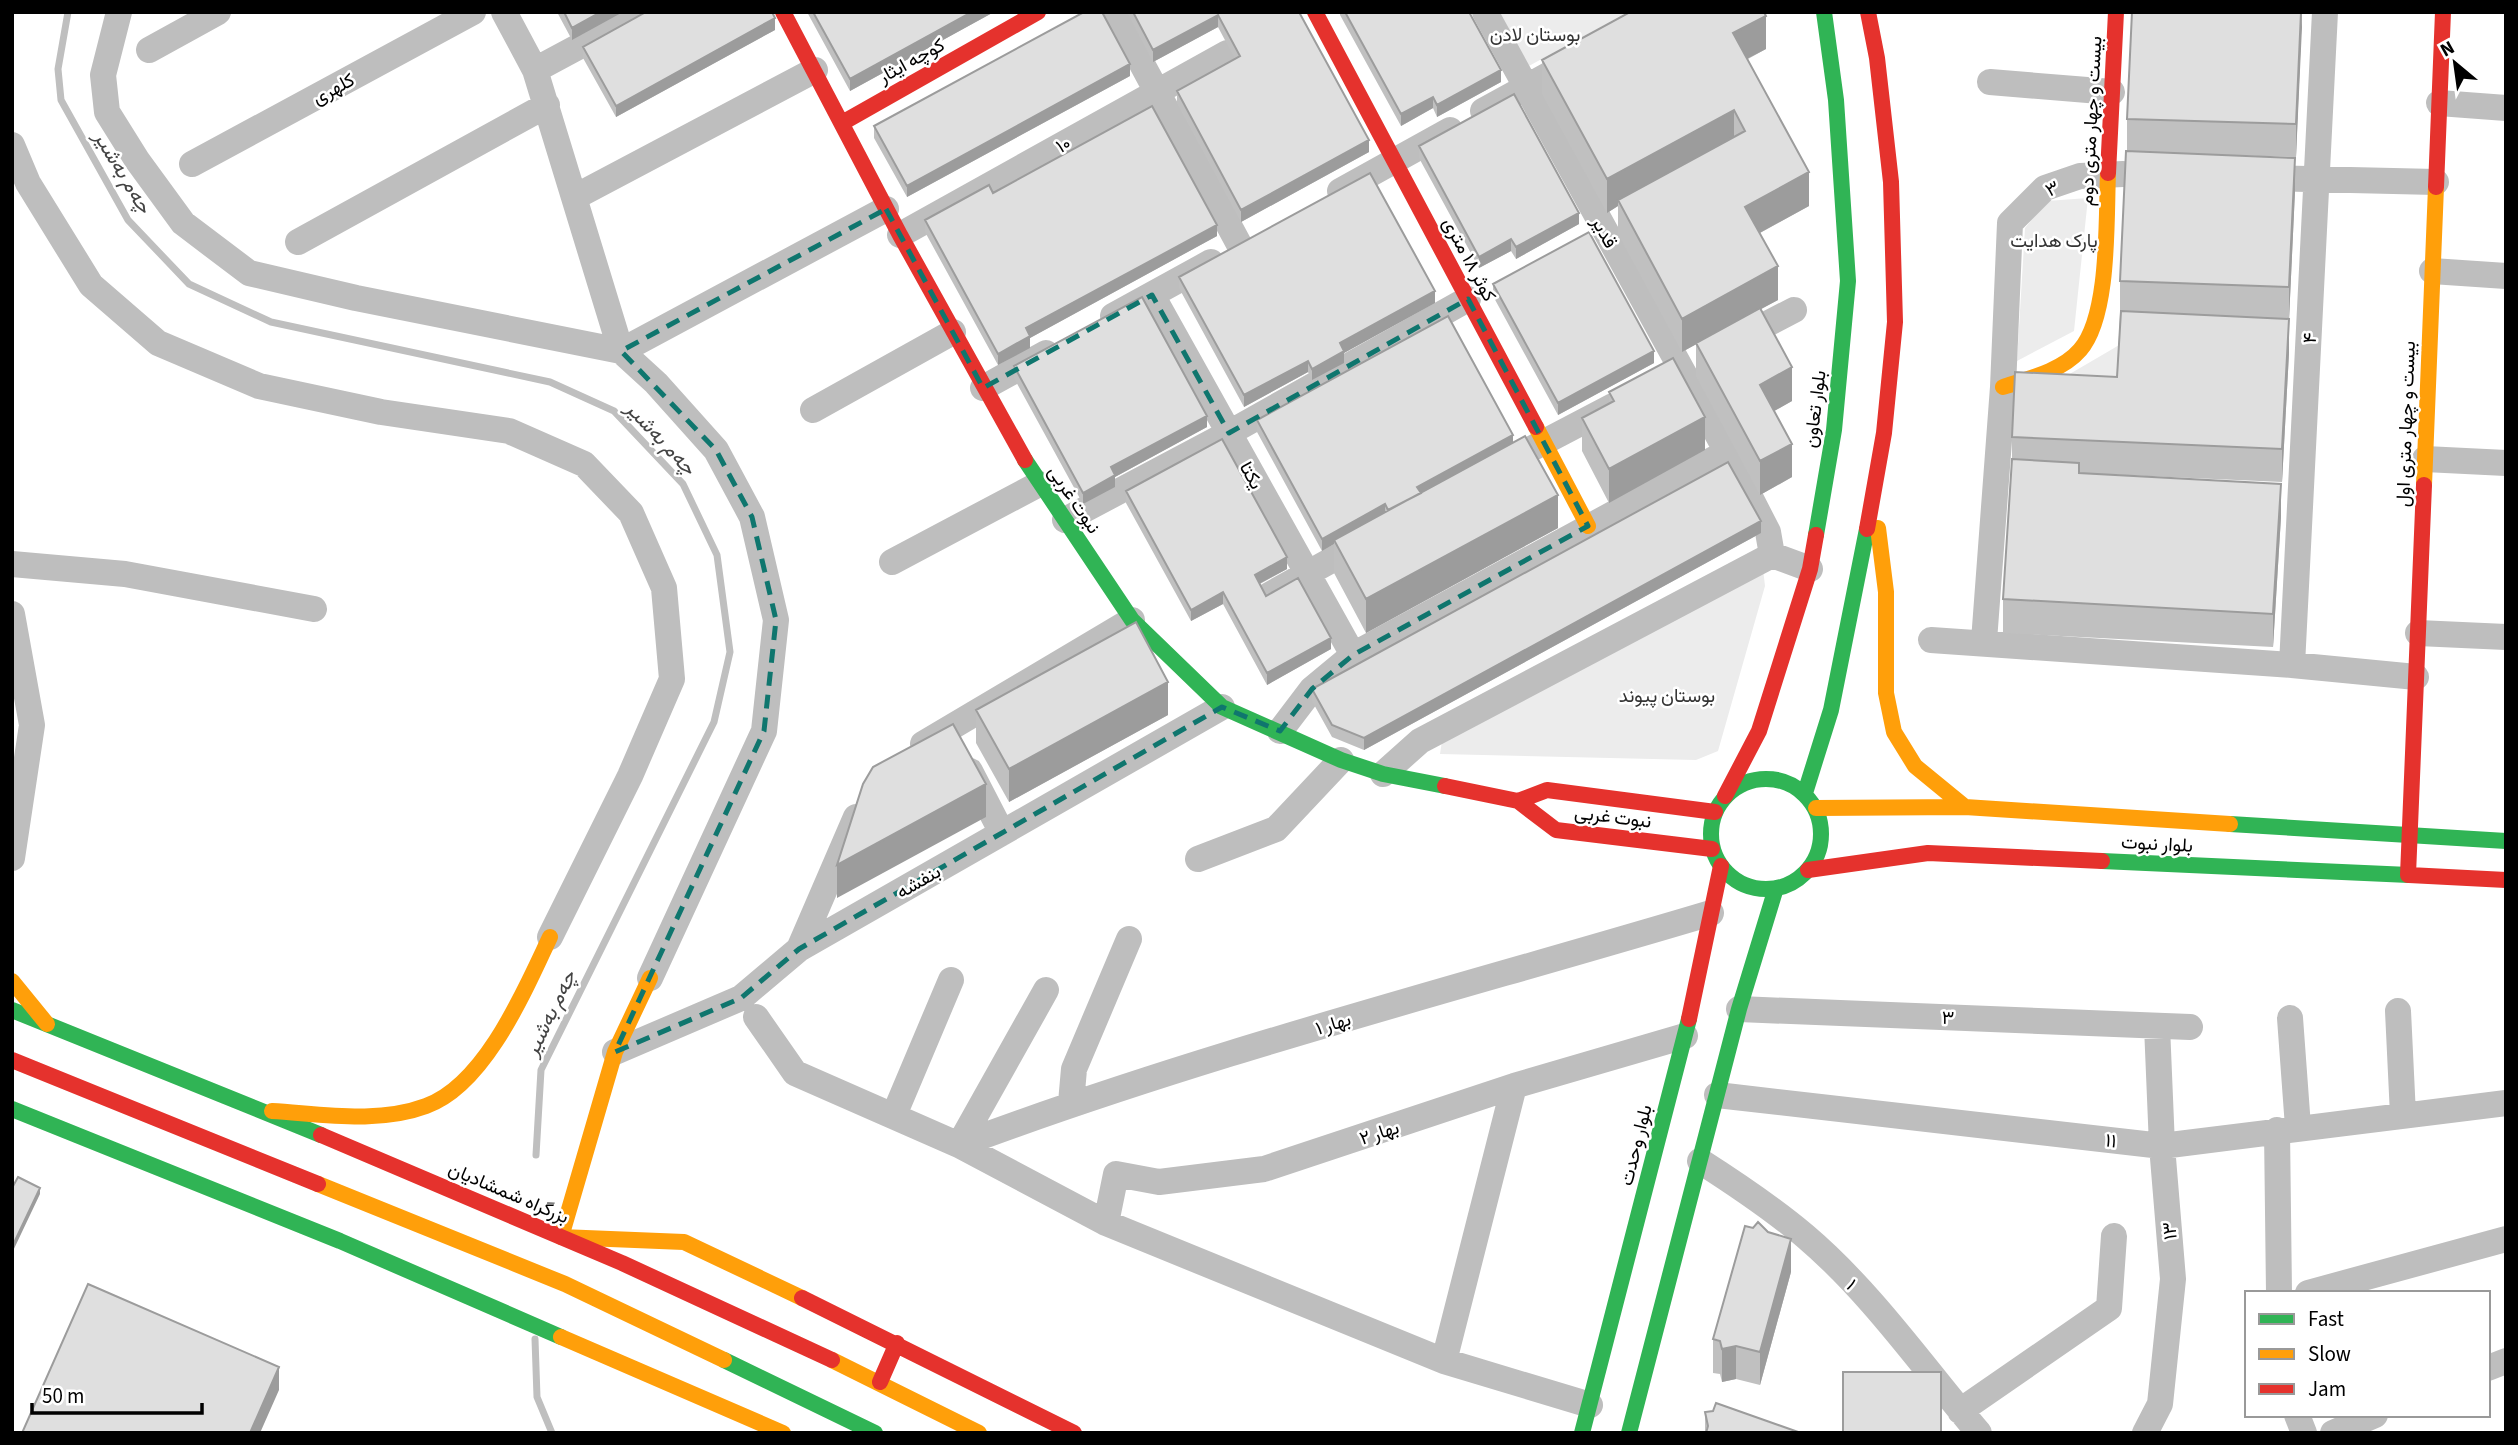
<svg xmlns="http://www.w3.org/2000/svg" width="2518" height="1445" font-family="'Source Sans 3',Vazirmatn,sans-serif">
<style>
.park{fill:#ececec}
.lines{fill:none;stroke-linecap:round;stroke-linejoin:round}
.stream{stroke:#bfbfbf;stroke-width:7}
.street{stroke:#bebebe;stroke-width:26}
.fast{stroke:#30b455;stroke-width:16}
.slow{stroke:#ff9f0a;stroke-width:16}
.jam{stroke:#e5322d;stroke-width:16}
.wall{fill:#c0c0c0}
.shaded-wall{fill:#9c9c9c}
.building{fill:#dfdfdf;stroke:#9c9c9c;stroke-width:2}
.marked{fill:none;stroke:#0f766e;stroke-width:5;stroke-dasharray:14 9;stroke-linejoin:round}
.labels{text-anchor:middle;stroke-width:5;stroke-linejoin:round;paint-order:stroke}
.park-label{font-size:19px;fill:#333;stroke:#fff}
.street-label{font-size:19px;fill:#000;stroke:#fff}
.water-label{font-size:21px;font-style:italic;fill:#444;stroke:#fff}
</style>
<rect width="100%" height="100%" fill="#fff"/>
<path class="park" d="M1498,12H1628L1527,67Z
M2088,198L2074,331L2017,361L2025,228L2047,201Z
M2121,344L2117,410L2015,406Z
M1763,569L1765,586L1718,751L1696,760L1440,754L1442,741Z"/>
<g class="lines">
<path class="stream" d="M68,12L58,69L61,100L128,220L189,284L271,322L550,382L614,411L683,484L717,555L730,652L714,722L541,1070L536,1155
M535,1339L537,1397L552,1433"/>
<path class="street" d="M119,12L103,75L107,112L137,160L183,223L249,273L356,298L621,351L656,383L716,450L752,517L776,620L764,731L650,978
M504,12L535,70L621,351L886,209
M1114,12L1240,246
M1485,12L1727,452L1768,532L1772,555
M149,50L218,12
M535,70L643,12
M1990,82L2112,92
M2439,103L2506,108
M1483,111L1572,62
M12,145L28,183L91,285L158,343L259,386L381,412L509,431L584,464L631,513L664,588L672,679L630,776L550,937
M192,164L473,12
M2259,178L2436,182
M1340,191L1450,130
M575,197L815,70
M900,235L1227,53
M298,242L547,105
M2432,271L2506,276
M1152,295L1353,655
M1113,316L1211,262
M1736,340L1794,310
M983,388L1046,353
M813,410L953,332
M1529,450L1613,406
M2425,459L2506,463
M1065,520L1229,433L1468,299
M892,562L1039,484
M12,564L125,574L314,609
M1269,595L1364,542
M12,614L32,725L12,858
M2418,633L2506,637
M1931,640L2292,665L2416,677
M1984,641L2003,387L2010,223L2045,188L2080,176L2123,174
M2292,665L2325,12
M1280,731L1312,689L1353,655L1727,452
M923,744L1132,620
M970,771L1002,833
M1383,774L1420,741L1772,555L1810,569
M1198,859L1276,829L1341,760
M799,949L856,817
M1739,1009L2190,1027
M2398,1011L2403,1115
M756,1017L795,1073L959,1145L1106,1223L1444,1361L1590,1405
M2290,1018L2298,1127
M615,1052L741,998L799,949L1222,707
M1717,1095L2162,1146L2506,1103
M1071,1103L1074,1069L1129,939
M894,1115L951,980
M2277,1130L2279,1293
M959,1145C1205,1053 1460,988 1711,913
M959,1145L1046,990
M1700,1161C1736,1184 1772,1208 1805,1236C1871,1292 1923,1367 1979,1433
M1106,1223L1116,1174L1159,1182L1264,1169L1514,1086L1685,1036
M2308,1293L2506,1239
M1444,1361L1514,1086
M2488,1368L2506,1361
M1960,1411L2109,1308L2114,1236
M2297,1415L2304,1433
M2145,1433L2160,1404L2173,1279L2162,1146L2157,1026
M2333,1433L2375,1415"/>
<path class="fast" d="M1025,460L1132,620L1222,707L1341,760L1383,774L1445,786
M1816,535L1834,430L1848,281L1836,100L1824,12
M1711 834a55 55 0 1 1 110 0a55 55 0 1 1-110 0Z
M1805,793L1831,710L1867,529
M2230,824L2506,841
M2102,861L2409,875
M12,1010L321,1135
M12,1109L340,1241L561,1337
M724,1360L875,1433
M1582,1433L1689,1019
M1629,1433L1739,1009L1776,888"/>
<path class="slow" d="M2003,387C2028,379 2062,371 2080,350C2110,316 2106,219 2108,173
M1536,427L1588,526
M2424,485L2436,187
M1878,528L1886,592V693L1894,732L1915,766L1965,807
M1816,808L1965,807L2230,824
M650,978L615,1052L561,1237L684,1242L802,1298
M12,981L47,1024
M272,1111C322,1114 378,1124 426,1106C485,1085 525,990 550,937
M318,1184L565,1284L724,1360
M561,1337L783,1433
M832,1360L979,1433"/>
<path class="jam" d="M783,12L900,235L1025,460
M1315,12L1536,427
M842,123L1038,12
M2108,173L2116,12
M2436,187L2443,12
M1867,529L1884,433L1895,322L1891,182L1877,58L1868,12
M1445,786L1518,801L1556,830L1712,849
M1725,796L1759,731L1810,569L1816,535
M1518,801L1547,790L1715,812
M1808,870L1928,853L2102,861
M2408,875L2424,485
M2409,875L2506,880
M1689,1019L1721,866
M12,1060L318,1184
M321,1135L622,1263L832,1360
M802,1298L1074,1433
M880,1382L897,1343"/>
</g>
<path class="wall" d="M557,12H623L572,40Z
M807,12H994L850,91Z
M1127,12H1299L1369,152L1241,222L1177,103V91L1235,59L1218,27L1153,62Z
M1340,12H1469L1501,82L1437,117L1433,108L1401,126L1340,15Z
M2302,12L2296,157L2222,155L2295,191L2289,320V353L2282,482L2079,473L2281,517L2273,647L2003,633V599L2012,459V437L2117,377L2120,314V281L2127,151V119Z
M775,30L616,117L583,58V47Z
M1766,49L1748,59L1809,206L1760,233L1778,300L1760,309L1792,401L1774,411L1792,477L1760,495L1696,376V344L1682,352L1618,234V206L1607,213L1542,94V60Z
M1130,76L907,197L874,138V126Z
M1419,146L1579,224L1516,259L1511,251L1479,268L1419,158Z
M993,193L1217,236L1030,338V348L998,365L925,232V220Z
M1179,277L1435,303L1344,353V363L1312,380L1308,372L1244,407L1179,288Z
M1493,284L1654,363L1558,415L1493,296Z
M1014,366L1207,427L1115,477V487L1083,504L1014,378Z
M1609,392L1705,450L1609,503L1582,451V418L1609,403Z
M1257,420L1513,442L1558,528L1366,633L1334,573V544L1322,551L1257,432Z
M1126,491L1287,569L1260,584L1266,596L1331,649L1267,685L1223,604L1191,621L1126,503Z
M1761,533L1364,750L1332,737L1312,701V689Z
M976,710L1168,715L1009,802L976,743Z
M1791,1272L1760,1385L1736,1379L1722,1382L1720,1374L1713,1373V1339Z
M1713,1411L1705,1433V1412Z"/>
<path class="shaded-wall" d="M601,12H623L572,40V28Z
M972,12H994L850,91V79Z
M2301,12L2302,27L2296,157V124Z
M1218,15V27L1153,62V50Z
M1766,16V49L1733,66V33Z
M775,18V30L616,117V106Z
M1130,64V76L907,197V186Z
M1501,70V82L1437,117V105Z
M1433,97V108L1401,126V114Z
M1734,110V143L1618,200V206L1607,213V179Z
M1369,140V152L1241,222V210Z
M2295,158V191L2289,320V353L2282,482V449L2289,320V287Z
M1809,172V206L1745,241V207Z
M1579,213V224L1516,259V247Z
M1217,225V236L1030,338V348L998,365V354L1026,328Z
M1511,239V251L1479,268V257Z
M1778,266V300L1682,352V319Z
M1435,291V303L1344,353V363L1312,380V369L1340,343Z
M1654,351V363L1558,415V403Z
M1308,361V372L1244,407V395Z
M1792,367V401L1760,419V385Z
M1207,416V427L1115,477V487L1083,504V493L1111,467Z
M1705,417V450L1609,503V469Z
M1513,435V446L1422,496L1417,487Z
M1792,444V477L1760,495V461Z
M2281,484V517L2273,647V614Z
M1558,495V528L1366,633V599Z
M1385,504V516L1334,540V544L1322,551V539Z
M1761,521V533L1364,750V738Z
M1287,557V569L1255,586V575Z
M1223,592V604L1191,621V610Z
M1331,638V649L1267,685V673Z
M1168,682V715L1009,802V769Z
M986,784V817L837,898V865Z
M40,1188V1194L12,1253V1247Z
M1791,1239V1272L1760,1385V1352Z
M1736,1346V1379L1722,1382V1349Z
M279,1367V1390L260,1433H250Z"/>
<path class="building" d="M564,12H601L572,28Z
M646,12H772L775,18L616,106L583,47Z
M813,12H972L850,79Z
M1084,12H1102L1130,64L907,186L874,126Z
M1133,12H1299L1369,140L1241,210L1177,91L1240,56L1218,15L1153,50Z
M1345,12H1469L1501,70L1437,105L1433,97L1401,114Z
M1630,12H1764L1766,16L1733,33L1809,172L1745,207L1778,266L1682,319L1618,200L1745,131L1734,110L1607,179L1542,60Z
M2132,12H2301L2296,124L2127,119Z
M1514,94L1579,213L1516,247L1511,239L1479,257L1419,146Z
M1152,106L1217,225L1026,328L1030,336L998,354L925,220L989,185L993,193Z
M2126,151L2295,158L2289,287L2120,281Z
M1370,173L1435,291L1340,343L1344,351L1312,369L1308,361L1244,395L1179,277Z
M1589,232L1654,351L1558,403L1493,284Z
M1142,297L1207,416L1111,467L1115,475L1083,493L1014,366Z
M1760,308L1792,367L1760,385L1792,444L1760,461L1696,343Z
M2121,311L2289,319L2282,449L2012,437L2015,372L2117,377Z
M1448,316L1513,435L1417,487L1421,493L1388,510L1385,504L1322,539L1257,420Z
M1673,358L1705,417L1609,469L1582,418L1614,401L1609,392Z
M1525,436L1558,495L1366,599L1334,540Z
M1222,439L1287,557L1255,575L1266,596L1298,578L1331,638L1267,673L1223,592L1191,610L1126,491Z
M2012,459L2079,463V473L2281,484L2273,614L2003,599Z
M1728,462L1761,521L1364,738L1332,725L1312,689Z
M1136,622L1168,682L1009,769L976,710Z
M953,724L986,784L837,865L863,784L873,767Z
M18,1177L40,1188L12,1247V1188Z
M1758,1222L1768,1232L1791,1239L1760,1352L1736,1346L1722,1349L1720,1341L1713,1339L1745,1226L1753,1228Z
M88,1284L279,1367L250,1433H22Z
M1843,1372H1941V1433H1843Z
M1716,1403L1801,1433H1706L1708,1426L1705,1412L1713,1411Z"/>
<path class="marked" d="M886,209L983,388L1152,295L1229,433L1468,299L1588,526L1353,655L1312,689L1280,731L1222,707L799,949L741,998L615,1052L764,731L776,620L752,517L716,450L621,351Z"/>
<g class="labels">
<g class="park-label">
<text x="1535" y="41">بوستان لادن</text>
<text x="2054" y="247">پارک‌ هدایت</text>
<text x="1667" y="702">بوستان پیوند</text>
</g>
<g class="street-label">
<text transform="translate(911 60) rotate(-29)" y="7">کوچه ایثار</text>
<text transform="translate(333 88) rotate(-28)" y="7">کلهری</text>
<text transform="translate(2090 121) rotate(-87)" y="7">بیست و چهار متری دوم</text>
<text transform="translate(1063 144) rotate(-29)" y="7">۱۰</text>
<text transform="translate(2052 188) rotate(-27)" y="7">۳</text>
<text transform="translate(1605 232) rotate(61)" y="7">قدیر</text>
<text transform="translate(1470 259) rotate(62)" y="7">کوثر ۱۸ متری</text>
<text transform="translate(2309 338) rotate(-87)" y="7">۴</text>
<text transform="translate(1814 409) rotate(-83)" y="7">بلوار تعاون</text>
<text transform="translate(2405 424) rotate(-88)" y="7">بیست و چهار متری اول</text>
<text transform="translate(1252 475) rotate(61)" y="7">یکتا</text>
<text transform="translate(1075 499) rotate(56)" y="7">نبوت غربی</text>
<text transform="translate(1613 816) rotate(7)" y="7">نبوت غربی</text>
<text transform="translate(2157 843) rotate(3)" y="7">بلوار نبوت</text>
<text transform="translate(918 881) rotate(-30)" y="7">بنفشه</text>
<text transform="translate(1948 1017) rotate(2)" y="7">۳</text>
<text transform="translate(1333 1023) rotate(-17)" y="7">بهار ۱</text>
<text transform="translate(1379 1132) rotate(-18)" y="7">بهار ۲</text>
<text transform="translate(2111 1140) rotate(7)" y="7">۱۱</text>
<text transform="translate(1635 1145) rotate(-76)" y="7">بلوار وحدت</text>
<text transform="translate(509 1192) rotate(23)" y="7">بزرگراه شمشادیان</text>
<text transform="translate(2169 1231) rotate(-95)" y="7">۱۳</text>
<text transform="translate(1852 1284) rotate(45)" y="7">۱</text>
</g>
<g class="water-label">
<text transform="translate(123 172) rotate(59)" y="7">چەم بەشیر</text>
<text transform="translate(661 438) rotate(47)" y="7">چەم بەشیر</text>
<text transform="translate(550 1013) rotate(-64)" y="7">چەم بەشیر</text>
</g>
</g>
<rect width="2518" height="1445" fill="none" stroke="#000000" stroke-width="28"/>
<rect x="2245" y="1291" width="245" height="126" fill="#ffffff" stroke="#999999" stroke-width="2"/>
<rect x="2259" y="1314" width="35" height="10" fill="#30b455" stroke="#999999" stroke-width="2"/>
<text x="2308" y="1326" font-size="21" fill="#000000">Fast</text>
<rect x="2259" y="1349" width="35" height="10" fill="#ff9f0a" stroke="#999999" stroke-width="2"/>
<text x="2308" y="1361" font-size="21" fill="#000000">Slow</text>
<rect x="2259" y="1384" width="35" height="10" fill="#e5322d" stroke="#999999" stroke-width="2"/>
<text x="2308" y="1396" font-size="21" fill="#000000">Jam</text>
<g transform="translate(2455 63) rotate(331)" stroke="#ffffff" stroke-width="5" paint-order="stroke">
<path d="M0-5L12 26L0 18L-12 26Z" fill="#000000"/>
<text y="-10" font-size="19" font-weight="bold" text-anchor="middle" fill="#000000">N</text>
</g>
<path d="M32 1403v10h170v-10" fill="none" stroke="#000000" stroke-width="3.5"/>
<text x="42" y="1403" font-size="21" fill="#000000" stroke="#ffffff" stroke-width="5" paint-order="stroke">50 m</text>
</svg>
